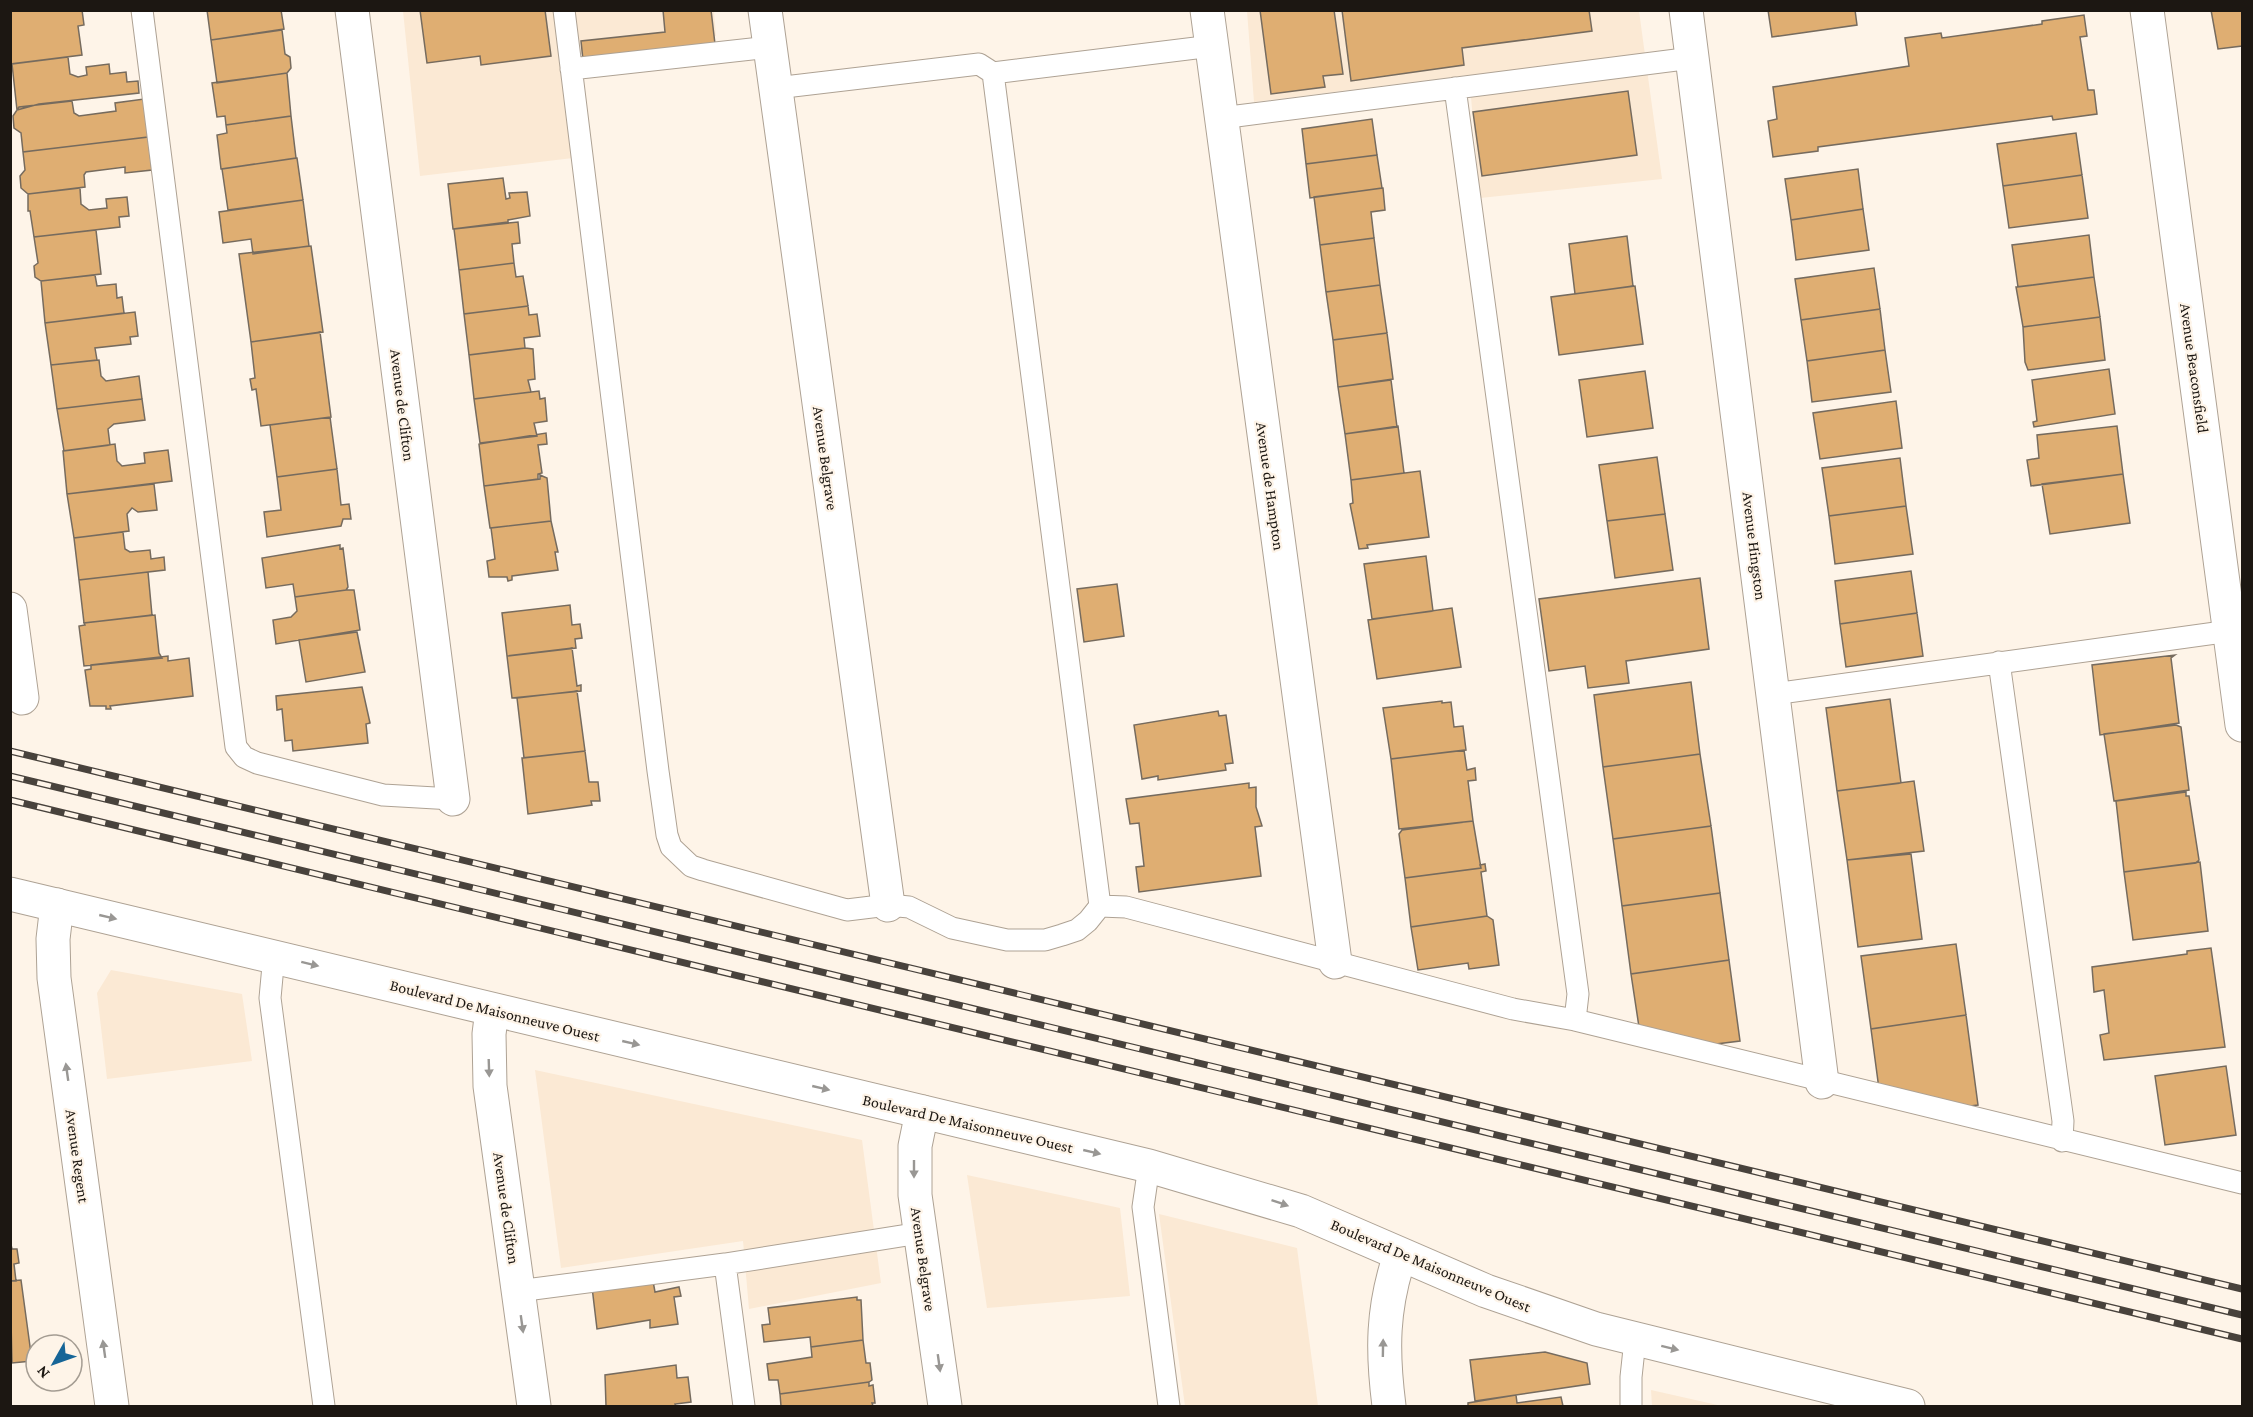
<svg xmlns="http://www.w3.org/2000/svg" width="2253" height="1417" font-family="'Crimson Pro',serif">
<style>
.built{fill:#fbe9d4}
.building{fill:#dfae72;stroke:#766b5e;stroke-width:1.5}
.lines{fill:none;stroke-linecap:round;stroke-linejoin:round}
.lane-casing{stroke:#aea294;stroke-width:23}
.street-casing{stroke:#aea294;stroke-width:35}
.secondary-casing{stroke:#aea294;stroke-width:35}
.lane{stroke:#fff;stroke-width:21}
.street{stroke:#fff;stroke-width:33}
.secondary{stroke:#fff;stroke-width:33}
.rail-casing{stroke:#48423c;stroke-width:7}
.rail{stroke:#fef4e8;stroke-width:4.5;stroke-dasharray:14;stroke-linecap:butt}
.oneway{fill:#999794}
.labels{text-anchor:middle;stroke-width:4.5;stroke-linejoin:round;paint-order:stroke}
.street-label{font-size:16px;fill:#1c1712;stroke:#fef4e8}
</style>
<rect width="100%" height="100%" fill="#fef4e8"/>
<path class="built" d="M403,11H714L716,36L567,56L573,158L420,176Z
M1247,11H1639L1662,179L1480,198L1469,75L1254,102Z
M111,970L242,994L252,1061L107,1079L97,993Z
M535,1070L862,1140L881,1283L749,1309L743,1241L561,1268Z
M967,1175L1120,1208L1130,1296L987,1308Z
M1159,1214L1297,1248L1318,1406H1185Z
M1651,1390L1722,1406H1652Z"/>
<path class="building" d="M10,10H82L84,25L78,26L82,55L10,64Z
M207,10H281L284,29L211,40Z
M420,10H545L551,56L481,65L480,56L427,63Z
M663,10H711L715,44L583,60L581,41L665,32Z
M1260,10H1334L1343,74L1323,76L1325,87L1271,94Z
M1342,10H1589L1592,31L1462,48L1464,65L1351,81Z
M1768,10H1855L1857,25L1772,37Z
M2211,10H2242V46L2218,49Z
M2084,15L2087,36L2080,37L2088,90H2094L2097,114L2053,120L2052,116L1818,147V151L1773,157L1768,121L1777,119L1773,87L1909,66L1905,38L1941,33L1942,38L2042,24V21Z
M282,30L285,54L290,57L291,68L287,73L217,83L211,40Z
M68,57L70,74L78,77L87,75L86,67L109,64L110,74L126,72L127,82L138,81L139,93L39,104L17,110L12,64Z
M287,73L291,116L226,125L225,116L217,117L212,83Z
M1628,91L1637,155L1482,176L1473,112Z
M144,99L148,137L23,152L21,133L14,128L13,116L19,107L72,101L74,113L79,116L116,111L115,103Z
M291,116L296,158L221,169L217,135L227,133L226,125Z
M1372,119L1377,155L1306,164L1302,129Z
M2076,133L2082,175L2003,186L1997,144Z
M148,137L152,170L125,173V167L86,172L84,175L85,187L28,194L21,188L20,176L25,170L23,152Z
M1377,155L1382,188L1310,198L1306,164Z
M297,158L303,200L228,210L222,169Z
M1858,169L1863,209L1791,220L1785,179Z
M2082,175L2088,218L2009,228L2003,186Z
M503,178L506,199L510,198L509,193L527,192L530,216L508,220V222L453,229L448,184Z
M80,188L81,204L89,210L107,208L106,199L127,197L129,216L119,217L120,227L34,237L30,211H28V194Z
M1383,188L1385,210L1371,212L1374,238L1320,245L1314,197Z
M303,200L309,246L253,254L251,239L223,243L219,212Z
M1863,209L1869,250L1796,260L1791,220Z
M518,222L520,243L512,244L514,263L459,270L454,229Z
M96,230L101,274L41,281L35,277L34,266L38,263L34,237Z
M2089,235L2094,277L2018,287L2012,245Z
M1627,236L1633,286L1575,294L1569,244Z
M1374,238L1380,285L1326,292L1320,245Z
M311,246L323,332L251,342L239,254Z
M514,263L516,277L523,276L528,306L464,314L459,270Z
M1874,268L1880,309L1801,320L1795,279Z
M95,275L97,286L116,284L117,298L122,297L124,313L45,323L41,281Z
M2094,277L2100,317L2023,327L2016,287Z
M1380,285L1387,333L1333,340L1326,292Z
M1635,286L1643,344L1559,355L1551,297Z
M528,306L529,315L537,314L540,336L524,338L525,348L469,355L464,314Z
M1880,309L1885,350L1807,361L1801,320Z
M135,312L138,336L130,337L131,344L95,348L97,360L51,365L45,323Z
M2100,317L2105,360L2028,370L2025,362L2023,327Z
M320,332L331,417L261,426L256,389L252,390L250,379L255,378L251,342Z
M1387,333L1393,379L1338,387L1333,340Z
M525,348L533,349L535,379L528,380L531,392L474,399L469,355Z
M1885,350L1891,392L1812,402L1807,361Z
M99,360L101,376L106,381L139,376L142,399L57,409L51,365Z
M2109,369L2115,414L2034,427L2033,422L2037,421L2032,380Z
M1645,371L1653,428L1587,437L1579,380Z
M1391,380L1397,427L1345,434L1338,387Z
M539,391L540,399L545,398L547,421L534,423L537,436L480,443L474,399Z
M142,399L145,420L114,424L108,429L110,445L64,451L57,409Z
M1896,401L1902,448L1820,459L1813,413Z
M330,417L337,469L277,477L270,425Z
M1398,426L1404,473L1351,480L1345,434Z
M2117,426L2123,474L2031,486L2027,460L2039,458L2037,435Z
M546,433L547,444L538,445L542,473L538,474V479L484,486L479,444Z
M115,444L117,461L122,466L145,463L144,453L168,450L172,481L67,494L63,451Z
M1657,457L1665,514L1607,521L1599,465Z
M1900,458L1906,506L1829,516L1822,468Z
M337,469L341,505L349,504L351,519H343L341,526L267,537L264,512L281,510L277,477Z
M1420,471L1429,537L1367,545L1368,548L1359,549L1350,504L1353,503L1351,480Z
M2123,474L2130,523L2050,534L2042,484Z
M540,475L547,478L551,521L490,528L484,486L540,479Z
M154,484L157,510L138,512L132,508L127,514L129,531L74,538L67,494Z
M1906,506L1913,554L1835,564L1829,516Z
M1665,514L1673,570L1615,578L1607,521Z
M551,521L558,552H555L558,570L512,576V580L508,581L507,577H489L487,561L495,559L491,528Z
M123,532L125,549L130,552L150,550L151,559L164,557L165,570L79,580L74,538Z
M340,545V549L343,548L348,587L346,590L295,597L293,584L266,588L262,558Z
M1426,556L1433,611L1372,619L1364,564Z
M1911,571L1917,613L1840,624L1835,581Z
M148,572L152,615L84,623L79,580Z
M1700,578L1709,649L1626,661L1629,683L1588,688L1585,666L1549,671L1539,599Z
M1117,584L1124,636L1084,642L1077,589Z
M346,590H354L360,630L276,644L273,620L291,617L297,611L295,597Z
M570,605L572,625L580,624L582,638L575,639L576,648L507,656L502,613Z
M1452,608L1461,667L1377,679L1368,620Z
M1917,613L1923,656L1846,667L1840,624Z
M155,615L159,653L162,658L84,666L79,626L85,625L84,623Z
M357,632L365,672L306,682L299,640Z
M572,648L577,686L581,685V691L512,698L507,656Z
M2175,655L2171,658L2179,723L2100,735L2092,665Z
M168,656V661L189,658L193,696L110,706L111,709H106V706H90L85,670L91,669V665Z
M1691,682L1700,754L1603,767L1594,695Z
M362,687L370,723L366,724L368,743L293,751L292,740L285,741L282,709L277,710L276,696Z
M577,691L585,751L524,758L517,698Z
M1890,699L1901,783L1837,791L1826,708Z
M1442,701V703L1451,702L1454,727L1463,726L1466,750L1391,759L1383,708Z
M1218,711L1219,716L1226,715L1233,763L1225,764L1226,770L1158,780V776L1142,779L1134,725Z
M2176,725L2181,727L2189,790L2114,801L2104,734Z
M1464,750L1467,770L1475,768L1476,780L1468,781L1473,821L1399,829L1391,759Z
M585,751L589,782H598L600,801H591L592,805L528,814L522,758Z
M1700,754L1711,826L1613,839L1603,767Z
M1914,781L1924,851L1847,860L1837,791Z
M1249,783V788L1256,787V807L1262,826L1255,827L1261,876L1139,892L1136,867L1144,866L1139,823L1130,824L1126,799Z
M2186,792V796H2189L2199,860L2196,863L2124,872L2116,801Z
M1473,821L1481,868L1405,878L1399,834L1402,830Z
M1711,826L1720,893L1622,906L1613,839Z
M1911,854L1922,939L1858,947L1847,860Z
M2200,862L2208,931L2133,940L2124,872Z
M1485,864L1486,871L1481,872L1487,916L1411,927L1405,878L1481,868L1480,865Z
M1720,893L1729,960L1631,974L1622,906Z
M1487,916L1493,920L1499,965L1469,969L1468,963L1418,970L1411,927Z
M1956,944L1966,1015L1871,1029L1861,956Z
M2211,948L2225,1047L2104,1060L2100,1035L2109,1033L2104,990L2094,992L2092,967L2187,954V951Z
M1729,960L1740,1041L1708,1045L1639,1027L1631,974Z
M1966,1015L1978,1105L1955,1108L1879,1089L1871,1029Z
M2226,1066L2236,1135L2165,1145L2155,1076Z
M10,1241L12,1249H17L19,1263L14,1264L16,1281H10Z
M21,1280L32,1361L12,1363L10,1281Z
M653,1281L655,1292L679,1287L681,1296L674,1297L678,1324L650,1328V1320L597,1329L592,1287Z
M857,1297V1300H861L863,1340L811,1347L810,1337L764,1342L762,1325L770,1324L768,1308Z
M863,1340L866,1363H870L872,1380L869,1382L780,1394L778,1380H769L767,1364L812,1357L811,1347Z
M1545,1352L1587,1363L1590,1384L1475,1401L1470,1360Z
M676,1365L677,1378L688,1377L691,1402L675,1404L676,1406H606L605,1375Z
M869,1382V1386L873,1385L875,1403H872L873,1406H781L780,1394Z
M1516,1395L1517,1403L1561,1397L1563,1406H1468V1403Z"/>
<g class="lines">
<defs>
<path id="lane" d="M142,10L236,747L244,757L257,763L383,795L453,799
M564,10L658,771L667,835L671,847L691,866L703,870L847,910L888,905L909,907L952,928L1007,940H1045L1062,935L1077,930L1088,921L1100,906L993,73
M571,69L770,47
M776,88L979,64L993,73L1212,46
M1455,88L1578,994L1575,1020
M1221,118L1692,58
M1999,662L2063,1121L2062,1141
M1774,694L2230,631
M1100,906L1126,907L1513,1009L1575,1020L2242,1183
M274,955L270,998L324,1406
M1149,1166L1143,1207L1169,1406
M725,1264L920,1233
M518,1291L725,1264L744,1406
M1631,1406V1377L1635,1340"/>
<path id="street" d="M352,10L453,799
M765,10L888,905
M1207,10L1335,962
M1686,10L1822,1082
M2147,10L2242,725
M10,609L22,698
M57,905L53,939L54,978L112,1406
M492,1010L489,1034L490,1086L534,1406
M922,1112L915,1146V1195L945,1406
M1389,1406C1382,1351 1382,1309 1400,1255"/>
<path id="secondary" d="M10,894L1149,1166L1301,1211L1486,1291L1596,1329L1908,1406"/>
</defs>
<use href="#lane" class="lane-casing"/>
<use href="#street" class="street-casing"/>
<use href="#secondary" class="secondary-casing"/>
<use href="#lane" class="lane"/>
<use href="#street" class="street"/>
<use href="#secondary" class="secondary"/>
<defs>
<path id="rail" d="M10,751L2242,1289
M10,776L2242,1315
M10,800L2242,1339"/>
</defs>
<use href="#rail" class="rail-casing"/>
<use href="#rail" class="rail"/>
</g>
<defs><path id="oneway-solid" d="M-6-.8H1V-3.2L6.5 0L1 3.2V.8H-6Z" transform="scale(1.5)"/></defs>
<g class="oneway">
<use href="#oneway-solid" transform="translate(108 917) rotate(13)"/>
<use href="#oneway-solid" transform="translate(310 964) rotate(14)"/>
<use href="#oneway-solid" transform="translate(631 1043) rotate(13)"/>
<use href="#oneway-solid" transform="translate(489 1068) rotate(88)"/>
<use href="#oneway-solid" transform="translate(67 1072) rotate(-98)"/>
<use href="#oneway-solid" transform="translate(821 1088) rotate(13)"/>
<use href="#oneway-solid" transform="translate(1092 1152) rotate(13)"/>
<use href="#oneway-solid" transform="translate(914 1169) rotate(90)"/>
<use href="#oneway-solid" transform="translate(1280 1203) rotate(19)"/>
<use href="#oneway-solid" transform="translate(522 1324) rotate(82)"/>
<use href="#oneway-solid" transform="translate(1383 1348) rotate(-89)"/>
<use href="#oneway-solid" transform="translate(1670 1348) rotate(14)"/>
<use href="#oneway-solid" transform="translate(104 1349) rotate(-98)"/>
<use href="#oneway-solid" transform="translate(939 1363) rotate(82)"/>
</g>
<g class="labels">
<g class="street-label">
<text transform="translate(2195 368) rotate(82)" y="6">Avenue Beaconsfield</text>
<text transform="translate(403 405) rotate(83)" y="6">Avenue de Clifton</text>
<text transform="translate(826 458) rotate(82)" y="6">Avenue Belgrave</text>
<text transform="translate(1271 486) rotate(82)" y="6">Avenue de Hampton</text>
<text transform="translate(1755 546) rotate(83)" y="6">Avenue Hingston</text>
<text transform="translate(495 1010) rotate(14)" y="6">Boulevard De Maisonneuve Ouest</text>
<text transform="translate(968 1123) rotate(13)" y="6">Boulevard De Maisonneuve Ouest</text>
<text transform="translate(78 1156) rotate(82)" y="6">Avenue Regent</text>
<text transform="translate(507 1208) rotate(82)" y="6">Avenue de Clifton</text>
<text transform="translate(924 1259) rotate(82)" y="6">Avenue Belgrave</text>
<text transform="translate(1431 1265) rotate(23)" y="6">Boulevard De Maisonneuve Ouest</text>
</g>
</g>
<rect width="2253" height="1417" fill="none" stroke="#1c1712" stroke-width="24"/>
<g transform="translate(54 1363) rotate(230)"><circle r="28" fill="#fef4e8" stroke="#a49c92" stroke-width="1.5"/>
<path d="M0-4.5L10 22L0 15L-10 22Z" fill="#166597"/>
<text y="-9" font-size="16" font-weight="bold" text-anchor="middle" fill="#1c1712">N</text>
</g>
</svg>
